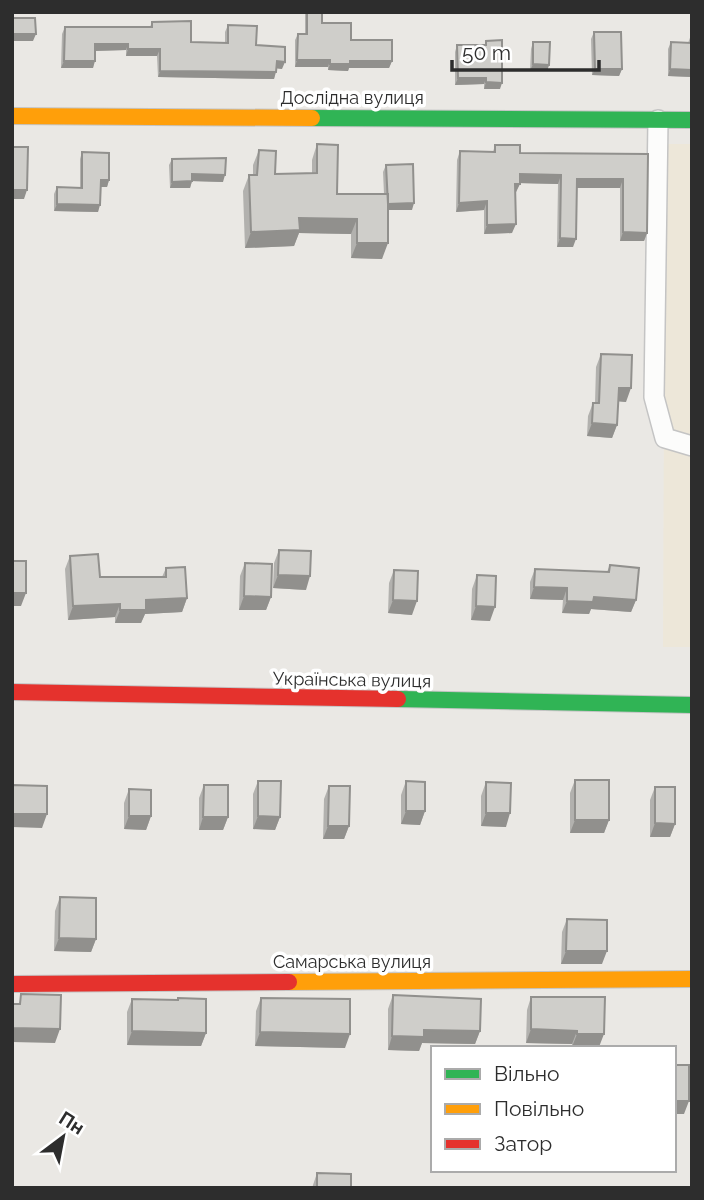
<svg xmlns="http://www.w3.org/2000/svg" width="704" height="1200" font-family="Raleway,sans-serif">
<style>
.education{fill:#ede7d9}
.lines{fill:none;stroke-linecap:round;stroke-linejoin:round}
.street-casing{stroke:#c4c4c4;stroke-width:22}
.fast-casing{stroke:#c4c4c4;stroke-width:18}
.slow-casing{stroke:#c4c4c4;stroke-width:18}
.jam-casing{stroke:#c4c4c4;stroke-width:18}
.street{stroke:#fcfcfb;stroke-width:19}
.fast{stroke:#30b455;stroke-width:16}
.slow{stroke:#ff9f0a;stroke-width:16}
.jam{stroke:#e5322d;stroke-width:16}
.wall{fill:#b2b1ae}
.shaded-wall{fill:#91908d}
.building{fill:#cfceca;stroke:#91908d;stroke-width:2}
.labels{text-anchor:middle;stroke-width:7;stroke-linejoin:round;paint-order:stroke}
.street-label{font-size:18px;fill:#2d2d2d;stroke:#fff}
</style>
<rect width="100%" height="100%" fill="#eae8e4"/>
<path class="education" d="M665,144H692V647H663Z"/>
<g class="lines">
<defs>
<path id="street" d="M658,120L654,397L665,438L692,446"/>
<path id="fast" d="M312,118L692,120
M398,699L692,705"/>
<path id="slow" d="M12,116L312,118
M289,982L692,979"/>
<path id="jam" d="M12,692L398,699
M12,984L289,982"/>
</defs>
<use href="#street" class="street-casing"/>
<use href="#fast" class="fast-casing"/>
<use href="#slow" class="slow-casing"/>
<use href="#jam" class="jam-casing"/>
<use href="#street" class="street"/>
<use href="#fast" class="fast"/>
<use href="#slow" class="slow"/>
<use href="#jam" class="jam"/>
</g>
<path class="wall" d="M305,12H322V23L351,40L392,61L389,68H349L348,71L328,70V67H295V40L298,34H305Z
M152,22L191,42L225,43V32L228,25L256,45L282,69L276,68L274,79L158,77L157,56H126V50L95,51L93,68H61L62,34L65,27H150Z
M594,32L622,69L619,76L592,75L591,39Z
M691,35L692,77L668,76V49L671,42L688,43Z
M486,41L500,89H484V84L455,85V52L457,45H485Z
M533,42L549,65L547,71H530L531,49Z
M317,144L337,194H384L383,172L386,165L412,210H388L382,259L351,258V234L299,233L294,246L245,248L243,191L249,175H253V165L259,150L275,174L312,173V160Z
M495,145L520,153L648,154L647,233L644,241H620V188H577L573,247H557L558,184L520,183L516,192H515L512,233L484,234V210L456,212L457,160L460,151L493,152Z
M82,152L109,180L107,187H101L98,212L54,211V194L57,187L80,188V159Z
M172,159L223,182L192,181L190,188H170L169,165Z
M601,354L626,402L618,401L617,425L612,438L587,436L588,416L593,403H595L596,367Z
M279,550L306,590L273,588L274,563Z
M70,556L100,577H162L166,568L187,598L182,612L145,614L141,623H115V617L68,620L65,569Z
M245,563L271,597L266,610H239L240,576Z
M610,565L636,600L631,612L591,609L589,614L562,613L563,600L530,599V582L535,569L607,572Z
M394,570L412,615L388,613L389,583Z
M477,575L490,621L471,620L472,589Z
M575,780L609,820L604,833H570V793Z
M258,781L280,817L275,830L253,829V794Z
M406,781L425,811L420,825L401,824V795Z
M486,782L506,827L481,826V796Z
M204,785L228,817L223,830H199V798Z
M329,786L349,826L344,839H323L324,799Z
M655,787L675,824L670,837H650V800Z
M129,789L151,816L146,830L124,829V803Z
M60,897L96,939L91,952L54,951L55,911Z
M567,919L602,964H561L562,932Z
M393,995L480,1031L475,1044L422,1043L419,1051L388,1050V1009Z
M531,997L599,1047H572V1044L526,1043L527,1010Z
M178,998L206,1033L201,1046L127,1045V1012L132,999L177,1000Z
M261,998L345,1048L255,1046L256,1011Z
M317,1173L351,1188H312Z"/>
<path class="shaded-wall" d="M12,34H36L33,41H12Z
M95,44H128L126,50L93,51Z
M128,49H160L157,56H126Z
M297,60H330L328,67H295Z
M64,61H95L93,68H61Z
M277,61L285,62L282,69L274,68Z
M350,61H392L389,68H349L348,71L328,70L330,64Z
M533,64L549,65L547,71H530Z
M595,69H622L619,76L592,75Z
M670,69L692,70V77L668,76Z
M160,71L276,72L274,79L158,77Z
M458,78H486L484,84L455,85Z
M486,82L502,83L500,89H484Z
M192,174L225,175L223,182L190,181Z
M520,174L561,175L558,184L516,183Z
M577,179H623L620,188H574Z
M101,180H109L107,187H99Z
M192,181L190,188H170L172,182Z
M515,184H520L516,192H512Z
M12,190H27L24,199H12Z
M487,201L484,210L456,212L459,203Z
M414,203L412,210H385L387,204Z
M57,204L100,205L98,212L54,211Z
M299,218L357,219L351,234L299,233L294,246L245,248L251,232Z
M516,224L512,233L484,234L487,225Z
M623,232L647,233L644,241H620Z
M560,238L576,239L573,247H557Z
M357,243H388L382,259L351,258Z
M619,388H631L626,402L614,401Z
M592,423L617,425L612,438L587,436Z
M278,575L310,576L306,590L273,588Z
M534,587L567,588L563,600L530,599Z
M12,593H26L21,606H12Z
M244,596L271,597L266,610H239Z
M594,597L636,600L631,612L591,609L589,614L562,613L567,601Z
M187,598L182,612L145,614L141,623H115L120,610L146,600Z
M393,600L417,601L412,615L388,613Z
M120,604L115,617L68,620L73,606Z
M476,606L495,607L490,621L471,620Z
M406,811H425L420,825L401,824Z
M486,813H510L506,827L481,826Z
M12,814H47L42,828L12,827Z
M129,816H151L146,830L124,829Z
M258,816L280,817L275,830L253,829Z
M203,817H228L223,830H199Z
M575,820H609L604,833H570Z
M655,823L675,824L670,837H650Z
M328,826H349L344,839H323Z
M59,938L96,939L91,952L54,951Z
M566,951H607L602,964H561Z
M12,1028L60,1029L55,1043L12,1042Z
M531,1029L577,1031L572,1044L526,1043Z
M424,1030L480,1031L475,1044L422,1043L419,1051L388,1050L392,1036Z
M132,1031L206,1033L201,1046L127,1045Z
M260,1032L350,1034L345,1048L255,1046Z
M577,1034H604L599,1047H572Z
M674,1101H689L684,1114H674Z"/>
<path class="building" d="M307,12H322V23H351V40H392V61H350V64H330V60H297L298,34H307Z
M12,18H35L36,34H12Z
M191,21V42L228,43V25L257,26L256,45L285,47V62L277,61L276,72L160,71V49H128V44H95V61H64L65,27H152V22Z
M594,32H621L622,69H595Z
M691,35H692V70L670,69L671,42L691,43Z
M502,40V83L486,82V78H458L457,45H486V41Z
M533,42H550L549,65L533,64Z
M317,144L338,145L337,194H388V243H357V219L299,218L300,230L251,232L249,175H257L259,150L276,151L275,174L317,173Z
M495,145H520V153L648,154L647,233L623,232V179H577L576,239L560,238L561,175L520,174V184H515L516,224L487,225V201L459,203L460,151L495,152Z
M12,147H28L27,190H12Z
M82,152L109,153V180H101L100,205L57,204V187L82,188Z
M226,158L225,175L192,174V181L172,182V159Z
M413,164L414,203L388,204L386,165Z
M601,354L632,355L631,388H619L617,425L592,423L593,403H599Z
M279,550L311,551L310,576L278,575Z
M98,554L100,577H166V568L185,567L187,598L146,600V610H120V604L73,606L70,556Z
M12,561H26V593H12Z
M245,563L272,564L271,597L244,596Z
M610,565L639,568L636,600L594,597L593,602L567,601V588L534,587L535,569L609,572Z
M394,570L418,571L417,601L393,600Z
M477,575L496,576L495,607L476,606Z
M575,780H609V820H575Z
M258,781H281L280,817L258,816Z
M406,781L425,782V811H406Z
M486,782L511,783L510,813H486Z
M12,785L47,786V814H12Z
M204,785H228V817H203Z
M329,786H350L349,826H328Z
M655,787H675V824L655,823Z
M129,789L151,790V816H129Z
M60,897L96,898V939L59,938Z
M567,919L607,920V951H566Z
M21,994L61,995L60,1029L12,1028V1004H20Z
M393,995L481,999L480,1031L424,1030V1037L392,1036Z
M531,997H605L604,1034H577V1031L531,1029Z
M178,998L206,999V1033L132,1031V999L178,1000Z
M261,998L350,999V1034L260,1032Z
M674,1065H689V1101H674Z
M317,1173L351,1174V1188H317Z"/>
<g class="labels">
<g class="street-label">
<text x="352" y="104">Дослідна вулиця</text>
<text transform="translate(352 680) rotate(1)" y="6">Українська вулиця</text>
<text x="352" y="968">Самарська вулиця</text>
</g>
</g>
<rect width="704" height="1200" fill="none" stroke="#2d2d2d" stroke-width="28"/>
<rect x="431" y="1046" width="245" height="126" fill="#ffffff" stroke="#ababab" stroke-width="2"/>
<rect x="445" y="1069" width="35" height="10" fill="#30b455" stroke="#ababab" stroke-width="2"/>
<text x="494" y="1081" font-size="21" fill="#2d2d2d">Вільно</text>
<rect x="445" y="1104" width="35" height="10" fill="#ff9f0a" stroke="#ababab" stroke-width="2"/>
<text x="494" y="1116" font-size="21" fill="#2d2d2d">Повільно</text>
<rect x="445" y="1139" width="35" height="10" fill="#e5322d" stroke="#ababab" stroke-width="2"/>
<text x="494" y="1151" font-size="21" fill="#2d2d2d">Затор</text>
<g transform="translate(63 1137) rotate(32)" stroke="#ffffff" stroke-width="5" paint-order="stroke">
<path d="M0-5L12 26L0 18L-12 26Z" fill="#2d2d2d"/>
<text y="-10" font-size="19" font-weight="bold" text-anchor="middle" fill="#2d2d2d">Пн</text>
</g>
<path d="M452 60v10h147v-10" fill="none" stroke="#2d2d2d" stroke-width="3.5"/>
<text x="462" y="60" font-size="21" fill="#2d2d2d" stroke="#ffffff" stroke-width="5" paint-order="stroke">50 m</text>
</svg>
